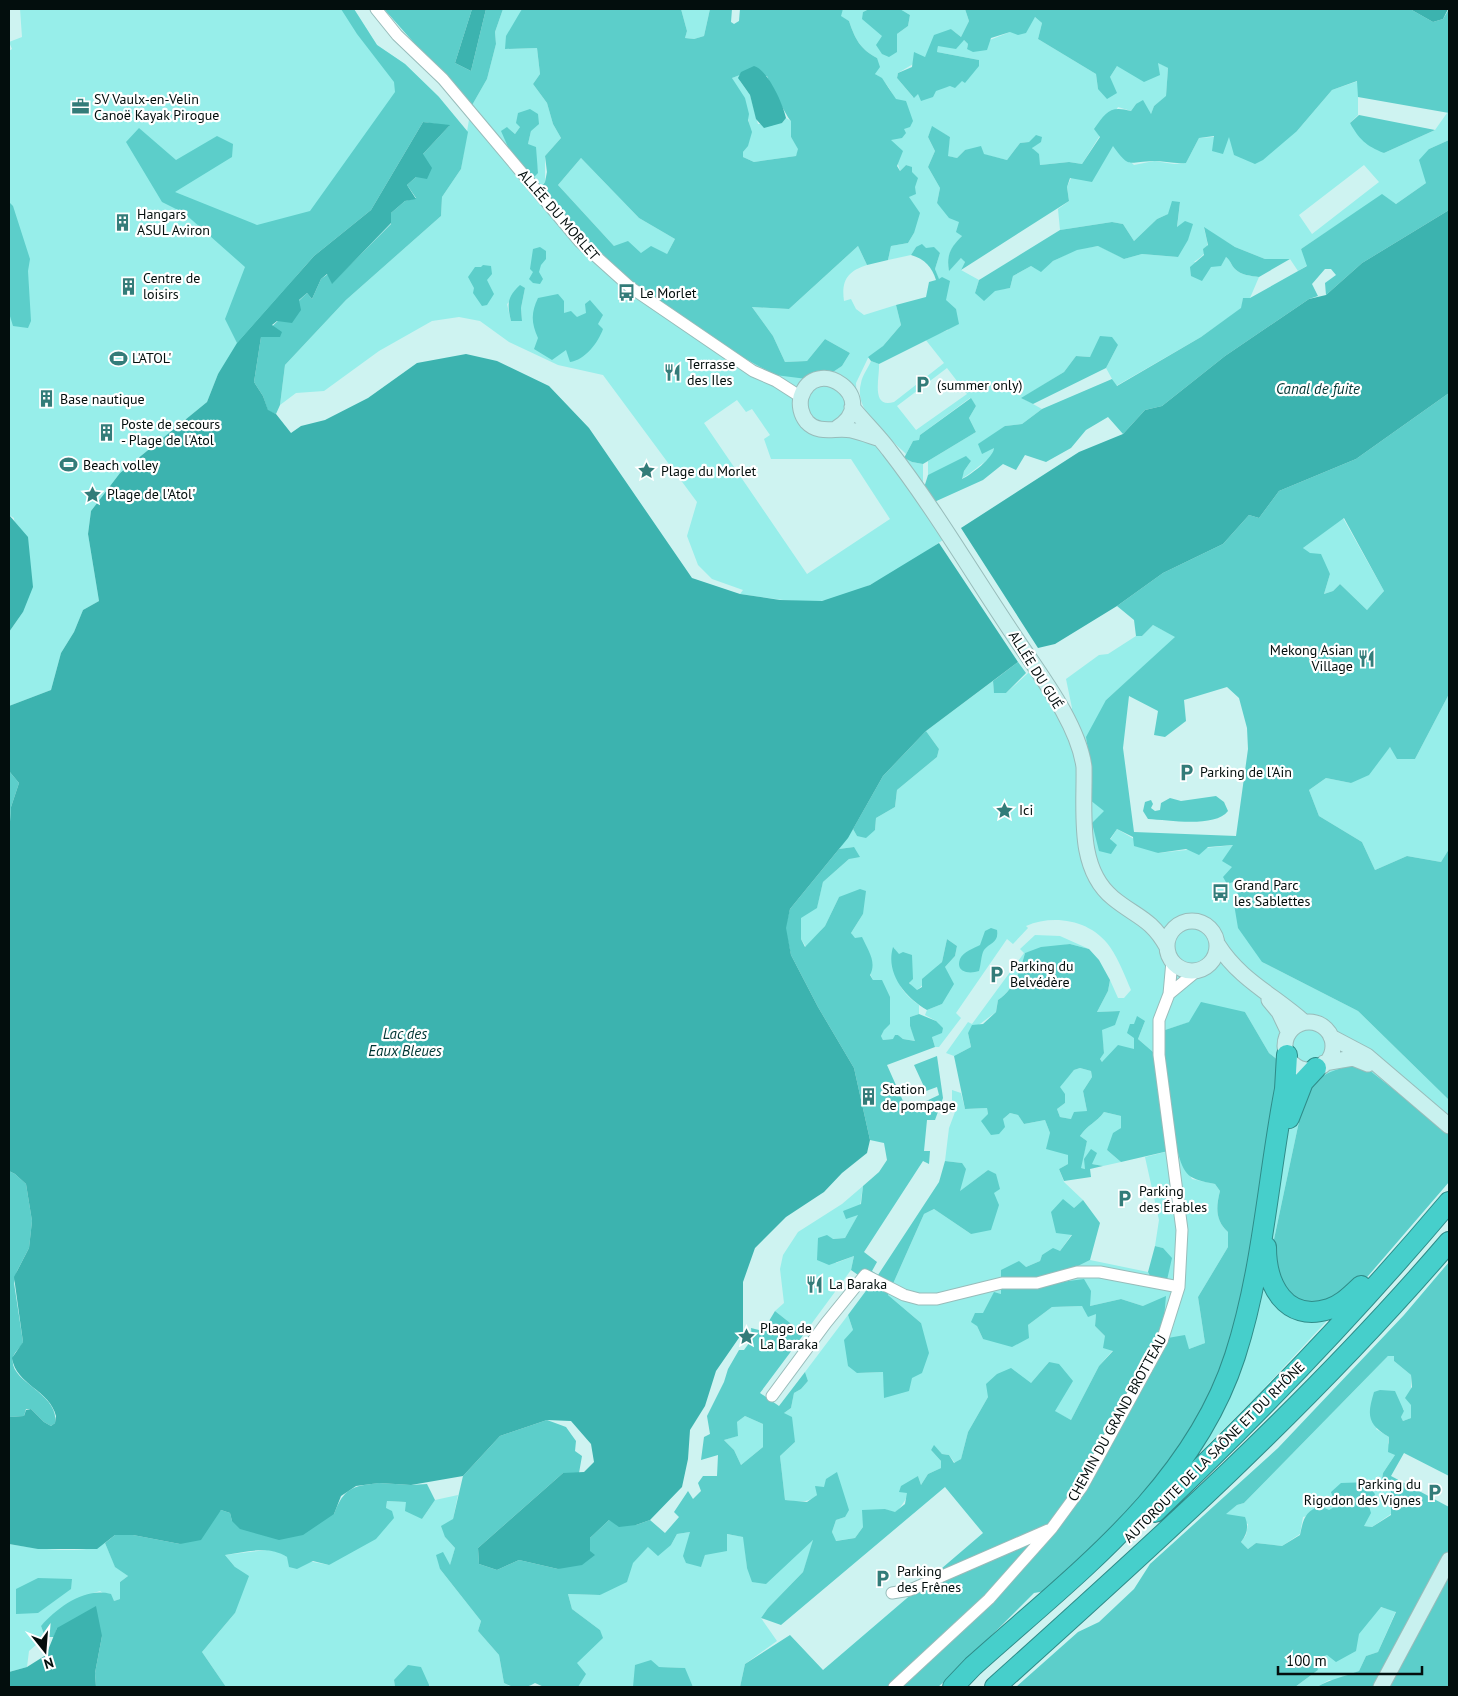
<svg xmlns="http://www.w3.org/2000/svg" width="1458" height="1696" font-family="'PT Sans',sans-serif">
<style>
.green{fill:#97eeea;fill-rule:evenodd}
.forest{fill:#5cceca;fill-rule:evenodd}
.water{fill:#3cb3af}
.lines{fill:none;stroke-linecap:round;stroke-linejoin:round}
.street-casing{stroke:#98bcba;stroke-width:13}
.secondary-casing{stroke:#98bcba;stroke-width:17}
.highway-casing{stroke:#2f8b88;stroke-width:22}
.street{stroke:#fff;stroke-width:11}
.secondary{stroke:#c8f1ef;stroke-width:15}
.highway{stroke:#46cfcb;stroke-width:20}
.labels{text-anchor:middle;stroke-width:4.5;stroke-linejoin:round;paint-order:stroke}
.poi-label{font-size:14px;fill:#030e0d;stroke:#fff;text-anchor:start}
.street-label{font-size:14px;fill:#030e0d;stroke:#fff}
.water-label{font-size:15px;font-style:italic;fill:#003634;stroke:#fff}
</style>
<rect width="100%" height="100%" fill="#cef3f1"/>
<path class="green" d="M20,9H354L377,45L405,64L439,97L218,374L207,402L120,473L91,511L88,534L99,601L83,610L74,632L61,653L51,690L9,706V632L23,612L14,518L9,515V51L12,49L9,42L22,37Z
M503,9H522L506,49L537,48L540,74L533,84L547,103L553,124L561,138L545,156V182L542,185L735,353L830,374L842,366L850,353L825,339L807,361L785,362L773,336L752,307L789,309L858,246L867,265C848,271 841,280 844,301L851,299L856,309L864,315L896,305L901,325L883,346L868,358L856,383L857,402L904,458L912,462L923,464V491L952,534C919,556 859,599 820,601C794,603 767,598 740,594L743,590L712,579L698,565L687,536L697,502L603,375L558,365L509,342L480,321L459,317L432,321L379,351L324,391L296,393L280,405L285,365L346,300L441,216L442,197L461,169L471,107L487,79L496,44L495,32ZM507,127L515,134L520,127L531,131L528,144L536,159L538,173ZM525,288L521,308L522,321H511L507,304ZM737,400L746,412L752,409L770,435L764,439L771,459H851L890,519L807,574L704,423Z
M681,9H710L704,36L694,39L685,38L687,31Z
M843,9H869L863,12L897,52V34L908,26L910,15L900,9H965L969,21L961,37L951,29L925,57L898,73L897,78L913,97L918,93L950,86L979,60L937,52L938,45L964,40L968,44L967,49L1010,32L1035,17L1042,23L1038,39L1096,74L1098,89L1110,77L1117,66L1157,62L1168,68L1166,97L1154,106L1151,114L1136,104L1131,111L1118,107L1082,164L1069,162L1040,165L1030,142L1020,143L1007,160L965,150L957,158L947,156L950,137L932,127L928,137L935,151L928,167L940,188L937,203L960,222L962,236C952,247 946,255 949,270L962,257L965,262L961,270L979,280L975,293L1010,288L1013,276L1031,266L1041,271L1053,261L1077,249L1099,246L1124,259L1142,254L1178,257L1177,228L1180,202L1168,214L1157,219L1134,241L1123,224L1112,222L1060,230L1058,209L1069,201L1067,187L1071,178L1113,145L1134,165L1154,161L1174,164L1186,163L1199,138L1297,131L1332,90L1358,81V115L1350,123L1384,153L1435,130L1447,113H1449V140L1429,149L1426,183L1396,204L1382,195L1301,249L1308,265L1298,271L1290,259H1265L1235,247L1204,228C1208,246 1212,250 1194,262L1211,267L1226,257C1231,261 1231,265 1235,269C1241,275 1251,276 1259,277L1250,298H1243L1242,308L1201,337L1116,386L1106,368L1118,345L1090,357L1076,356L1064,372L1022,398L1042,409L1022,424L1005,426L990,459C979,464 973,473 961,479L964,471L971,461L928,475V461L976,432L969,418L976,406L970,398L920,435L919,441H913L906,454C888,436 853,412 861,383C862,376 868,368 871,361L879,364C880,377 870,409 894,402L944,363L925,339L948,330L946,300L935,269L940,253L916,247L911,255L888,260L891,246L908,243L914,233L909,197L915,187L911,167L906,165L900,171L890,139L904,129C898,108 894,86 875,74L877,58C860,49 855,39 849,21L840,16ZM1364,165L1379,182L1312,234L1299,215ZM947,368L967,394L916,430L897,406Z
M740,75V81L750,95L758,124L782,123L786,118L791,121V137L799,149L796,156L754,162L743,157V152C761,132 740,99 732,78Z
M581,158L639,218L675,239L667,254L641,253L614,246L558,185Z
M1343,518L1384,591L1367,610L1340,584L1333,591L1324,594L1330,574L1303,548Z
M1153,625L1176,637L1106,700L1104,811L1110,840L1117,829L1158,853L1234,845L1233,882L1244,887L1262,962L1358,1011L1449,1100V1133L1304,1098L1273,1244L1362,1283L1257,1396L1184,1468L1204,1410L1279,1061L1269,1053L1245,1012L1190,1022L1165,1030L1163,1044L1153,1052L1138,1039L1145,1021L1134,1038V1049L1102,1062L1100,1059L1104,1052L1101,1030L1120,1011L1097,1012L1108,991L1110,980L1118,998H1124L1131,990C1125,976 1119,960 1110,947C1091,920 1054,914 1026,926L1028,928L1013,944L1007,939L956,1013L961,1018L939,1047H935L932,1037L936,1021L925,1015L927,1010L942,1004L945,967L955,956L957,946L947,939L942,962C931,970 927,983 916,991C904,979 903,962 894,948C894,974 896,989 919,1005V1014L910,1017V1026L916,1041L903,1039L898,1035H895L894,1039L883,1040L881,1036L884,1029L873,980L851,933L863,914L839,897L825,926L806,947L801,939V917L817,907L823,882L849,859L854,847L839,849L853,829L857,836L875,830L876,818L895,807L897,790L937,757L939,749L926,731L993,681L994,692L1006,693L1038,664L1069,712L1072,708L1066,679L1099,655L1108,654L1136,636H1142Z
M1449,694V849L1441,862L1407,856L1375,870L1362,842L1319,816L1309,790L1326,778L1351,783L1390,747L1415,759Z
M1035,935L1060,936L1089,949L1070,944L1025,953C1020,972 1014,989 998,1000L996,1012L968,1033L971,1047L954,1056L946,1053L968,1022L972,1024L1024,953L1020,949Z
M1080,1068L1091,1071L1092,1077L1083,1091L1087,1111L1071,1119L1060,1117L1057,1109L1065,1103L1059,1087L1074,1070Z
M952,1090L961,1093L965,1109L987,1108L988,1114L1003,1119L1010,1113L1018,1115L1024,1124L1045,1120L1050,1133L1068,1155V1164L1059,1169L1064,1182L1083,1200L1074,1208L1072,1234L1060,1251L1042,1255L1040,1261L1026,1267L1001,1294L994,1293L977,1326L983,1339L1028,1325L1052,1307L1082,1306L1096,1314L1095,1326L1105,1336L1113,1350L1099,1366L1071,1420L1054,1411L1049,1362L1031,1383L988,1397L968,1432L961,1459L955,1463L949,1455L942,1454L934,1446L931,1450L941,1461V1468L928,1474L921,1485L918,1476C910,1489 906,1503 895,1513L885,1509L863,1527L855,1538L835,1541L832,1532L836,1520L845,1517L824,1487C811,1504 805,1502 785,1500L780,1456L795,1442L784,1413L791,1408L794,1393L801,1389L808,1381L805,1372L848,1315L853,1330L857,1373L883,1372L921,1323L888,1295L924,1214L934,1209L971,1234L994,1192L988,1170L959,1192L962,1163L945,1161L949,1128L958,1104L952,1101Z
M1104,1112L1121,1116V1128L1107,1150L1121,1162L1103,1166L1092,1164L1085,1169L1080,1168L1087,1141L1080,1136C1088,1124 1096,1123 1104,1112Z
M1177,1149L1192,1179L1215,1184L1220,1191C1216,1207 1215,1220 1228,1232V1247L1198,1297L1205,1343L1189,1349L1155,1340L1164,1318L1143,1306L1121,1299L1090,1306L1061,1282L1064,1273L1090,1260L1148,1272L1151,1278L1163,1248L1155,1246L1159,1220L1145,1157Z
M863,1186L859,1214L845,1238L832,1239L836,1263L854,1256L851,1270L804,1334L775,1311L784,1303L780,1269L783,1255L798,1232L842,1204Z
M1388,1356H1394V1361L1411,1375V1418L1403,1421L1401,1417L1404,1410L1397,1400L1376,1429L1389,1437L1388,1443L1395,1455L1383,1473L1381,1485L1391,1487V1514L1372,1527L1364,1526L1368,1503L1374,1500L1375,1494L1372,1490L1329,1510L1303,1517L1300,1534L1282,1546L1256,1543L1248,1549L1241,1542L1246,1535L1248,1524L1225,1514L1237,1505L1244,1503Z
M745,1416L763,1424V1447L741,1465L734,1450L724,1440L737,1436V1422Z
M458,1495L453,1519L445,1537L455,1548L450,1566L440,1569L481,1621L478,1631L499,1655L504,1683L511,1687H430V1685L394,1680L395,1687H226L202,1652L235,1613V1567L225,1555L267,1550L280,1552L287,1557L329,1565L386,1508L387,1501L406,1502L422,1519L435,1500Z
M690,1532L701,1566L705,1555L726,1534L744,1537L747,1568L814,1540L803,1572L768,1608L761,1618L777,1641L745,1664L740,1687H693L684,1668L658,1667L633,1687H576L577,1663L600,1630L572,1609L568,1594L600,1595L648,1547L671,1545L677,1534Z
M105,1543L115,1566L128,1576L120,1582V1599L114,1601L100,1591C77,1597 58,1608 41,1626L45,1637L29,1651L27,1667L9,1672V1544C32,1548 86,1556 105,1543Z
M1380,1607L1396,1611L1378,1652L1366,1656L1359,1671L1338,1680H1329L1317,1687H1295L1318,1670L1316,1659C1344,1649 1362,1629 1380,1607Z"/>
<path class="forest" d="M341,9H354L377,45L405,64L439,97L468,132L461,169L442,197L441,216L346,300L285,365L280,405L276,414L268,411L263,396L254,382L261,337L307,293L312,299L321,279L328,274L332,283L391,224V213L405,201L416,198L407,185L416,177L423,154L449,126L423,122L371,210L314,256L237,343L225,319L245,267L184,213L162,202L126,142L139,128L176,160L217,136L233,144L232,157L175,192L257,225L310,211L395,92L394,82L357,34Z
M384,9H472L455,63L471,71L486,9H503L495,32L496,44L487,79L471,107Z
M522,9H681L687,31L685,38L694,39L704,36L710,9H732L731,22L734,24L739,21L740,9H843L841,16L849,21C855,39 860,49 877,58L880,67L875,74L882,78L896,99L906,101L913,121L910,127L904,129L906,133L902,138L891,140L903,151L897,166L900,171L906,165L912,167V172L918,178L915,187L916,194L909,197L920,213L914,233L908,243L891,246L888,260L867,265L858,246L789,309L752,307L773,336L785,362L807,361L825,339L850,353L842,366L830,374L807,379L775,375L735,353L629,280L568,220L540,189L545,182L547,172L545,156L561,138L553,124L547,103L533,84L540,74L537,48L505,49L506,36ZM740,75L767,76C769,83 788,119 791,121V137L798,149L796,156L754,162L743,157V152L748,146L752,132L748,120L749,114L745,98L732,78ZM581,158L639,218L675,239L667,254L651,246L641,253L628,241L614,246L558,185Z
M869,9H900L910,15L908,26L897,34V52L889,57L882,54L876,45L882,36L862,19L863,12Z
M965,9H1410L1433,22L1443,19L1449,9V113L1358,97L1357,81L1332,90L1297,131L1263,160L1255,164L1234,155L1229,137L1223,154L1212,151L1214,136L1199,138L1186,163C1174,164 1164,161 1153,161C1127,162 1130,169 1113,146L1092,182L1070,178L1067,187L1069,201L961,270L965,262L961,258L949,271C946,255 951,247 962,236L956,232L959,222L949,218L937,203L940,188L928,167L935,151L928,137L932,126L950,137L948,156L957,158L965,150L981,146L984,154L1007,160L1020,143L1029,142L1036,135L1042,137L1041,142L1032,148L1039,154L1040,165L1069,162L1082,164L1100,137L1094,129C1106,112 1110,105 1131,111L1136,104L1143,100L1151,114L1154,106L1166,96L1168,68L1158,63L1160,75L1144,82L1117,66L1110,77L1117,93L1107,99L1098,89L1096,74L1038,39L1042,23L1035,17L1026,33L1018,35L1010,32L991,38L987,50L973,52L967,49L968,44L964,40L956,49L938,46L937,52L979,60V66L965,83L962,81L955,88L950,86L936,91L933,97L921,101L918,94L914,98L897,78L898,73L912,67L914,52L925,57L934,35L951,29L961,37L969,21Z
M530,109L538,114L539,124L531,131L528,144L536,147L538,173L532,179L508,147L501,131L507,127L515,134L520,127L516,123L518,113Z
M1359,115L1435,130L1384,153C1366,146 1359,139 1350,123Z
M1449,140V210L1362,263L1326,295L1325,283L1336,275L1331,269H1325L1312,284L1318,296L1309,299L1225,356L1162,406L1145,410L1123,434L1108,417L1086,430L1071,448L1046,462L1025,455L1016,470L1003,464L983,480L932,503L923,491L928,475L966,456L971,461L964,471L962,479C971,475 994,457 994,448L982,454L978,444L1005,426L1022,424L1042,409L1112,379L1117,386L1201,337L1241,308L1243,298H1250L1307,266L1301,249L1382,194L1396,204L1426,183L1419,160L1429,149Z
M1172,201L1180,202L1177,227L1185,221L1193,224L1188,240L1178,257L1142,254L1124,259L1098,246L1077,250L1053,261L1041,272L1031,266L1013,276L1010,288L995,291L984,301L975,293L979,280L1060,230L1112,222L1123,224L1134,241L1157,219L1168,214Z
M9,202L13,206L30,259L28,271L31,321L28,328L13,326L9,313Z
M1204,227L1235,247L1265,259H1290L1259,277C1251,276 1241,275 1235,269C1231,265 1231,261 1226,257L1221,266L1211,267L1202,281L1191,276L1190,267L1204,255L1203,249L1208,245Z
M922,244L926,248L934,247L940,253L935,269L939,279L942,277L950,281L946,300L956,309L959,324L879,364L871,361L868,357L883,346L901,325L896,305L926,297L929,282L936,280C932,267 925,259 911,255L916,247Z
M540,247L546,251V259L541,265L539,272L543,279L540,284L533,283L529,279L533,272L530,269L533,249Z
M483,265L491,266L492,274L487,280L494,294L487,305L482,306L473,293L474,288L468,277L475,267H481Z
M520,285L525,288L521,308L522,321H511C507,304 507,297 520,285Z
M558,294L564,301V313L571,311L577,317L586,313L585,304L590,300L603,315L598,324L603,329C598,343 585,360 570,362L566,350L552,360L534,349L538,338C531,322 531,313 538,298Z
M1100,336L1112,337L1118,345L1106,368L1033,404L1021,398L1064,372L1076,356L1090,357Z
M1449,393V694L1415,759H1397L1390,747L1369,775L1351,783L1326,778L1309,790L1319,816L1362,842L1375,870L1407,856L1441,862L1449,849V1100L1358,1011L1262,962L1238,928L1233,898L1244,887L1233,882L1227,884L1223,877L1232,867L1222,861L1233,845L1208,847L1199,855L1186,849L1158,853L1134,846L1133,837L1117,829L1110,839L1117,845L1111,854L1099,851L1092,823L1104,811L1090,800L1091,769L1086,737L1106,700L1175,637L1153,625L1142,636H1136L1134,620L1117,606L1163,573L1223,544L1249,515L1259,518L1279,491L1356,459ZM1344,518L1384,591L1367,610L1340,584L1333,591L1324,594L1330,574L1321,554L1310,553L1303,548ZM1227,687L1239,698L1247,728L1248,749L1236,836L1134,832L1123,748L1129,696L1158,711L1154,735L1165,737L1186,721L1184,700Z
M971,398L976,406L969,418L976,432L923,464L912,462L904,458L913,441L919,440L920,435Z
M1018,662L1026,673L1006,693H994L993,681Z
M926,731L939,749L937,757L897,790L895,807L876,818L875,830L866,838L857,836L853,829L883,776Z
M9,771L19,783L11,807L9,836Z
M1216,796L1224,802L1228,811C1215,828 1169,820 1148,819L1143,811L1145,802L1151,800L1153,804L1151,808L1155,811L1160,810L1161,803L1170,798L1181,801Z
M854,847L860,857L849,859L823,882L817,908L801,918V939L805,947L825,926L839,897L860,889L866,891L863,914L851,933L855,938L862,937C868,950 877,962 870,975L873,980H882L890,997V1024L884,1030L881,1036L883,1040L893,1039L895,1035H898L903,1039L915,1041L910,1026V1017L919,1014L936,1021L943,1028L942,1033L932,1037L935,1047L887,1065L907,1110L939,1095L937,1087L926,1091L914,1065L937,1056L943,1098L935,1120H927L924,1151H930L929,1164L923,1161L864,1252L877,1262L872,1271L878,1275L939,1182L945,1161L962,1163L966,1169L960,1191L988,1170L996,1174L1000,1189L994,1193L999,1205L991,1230L971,1234L934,1209L924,1214L888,1295L921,1323L929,1353L922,1373L912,1378L909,1391L884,1398L883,1372L857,1373L848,1366L844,1340L853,1330L848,1315L871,1284L851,1270L854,1256L829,1265L817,1260L818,1238L827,1235L833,1239L845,1238L858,1215L846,1219L843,1211L861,1204L863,1186L879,1172L887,1160L884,1143L870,1140L854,1068L818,1007L791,955L785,928L790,909L839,849Z
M991,928L997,930C999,943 990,942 984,950C981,955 981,965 979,971C970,974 955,973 960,959C963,952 974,948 980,945L985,931Z
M947,939L957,946L955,956L945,967L954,984L942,1004L927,1010C906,998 885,974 893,947L899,954L903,952L912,955L913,979L909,983L917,990L922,987V979L942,962Z
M1070,944L1089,949L1099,960L1110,980L1108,991L1097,1012L1120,1011L1115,1025L1102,1030L1104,1053L1100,1059L1102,1062L1118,1045L1134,1049V1038L1127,1033L1130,1024H1134L1137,1016L1145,1021L1138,1039L1153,1052L1163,1044L1165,1030L1189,1022L1201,1002L1245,1012L1269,1053L1279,1061L1278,1098L1235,1334L1204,1410L1166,1472L1051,1590L1034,1593L993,1634L981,1649L938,1687H740L745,1664L790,1635L823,1670L983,1533L945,1487L781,1625L761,1618L768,1608L803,1572L813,1540L766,1584L752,1582L747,1568L743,1537L727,1534V1551L705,1555L701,1567L686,1563L683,1556L690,1532L677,1534L671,1545L658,1556L648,1547L633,1563L627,1582L600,1595L568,1594L572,1609L600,1630L603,1638L577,1663L586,1674L578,1687H544L535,1683C525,1689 514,1689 504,1683L499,1655L478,1631L481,1621L440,1569L436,1555L443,1552L450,1565L455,1548L445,1537L441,1526L453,1519L463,1476L500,1436L547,1420L566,1427L576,1441L575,1451L582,1456L579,1473H563L478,1548L479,1564L497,1570L519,1560L558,1569L590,1551V1538L609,1520L636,1525L650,1520L665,1533L679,1517L674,1512L688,1491L693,1499L701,1491L698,1483L703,1476H717L718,1455L701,1460L704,1437L710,1434L707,1416L724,1382L728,1369L739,1350H744L752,1339L751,1328L763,1331L775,1311L804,1334L760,1393L779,1406L805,1372L808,1381L801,1389L794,1393L791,1408L784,1413L792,1417L795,1442L780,1456L785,1500L807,1502L817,1495L815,1486L824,1487L826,1479L837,1472L849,1510L845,1517L836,1520L832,1532L836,1541L855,1538L863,1527L862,1510L885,1509L895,1512L905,1504L907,1493L899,1492L901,1486L918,1476L921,1485L928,1474L941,1468V1461L931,1450L934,1445L942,1454L949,1455L954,1463L961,1459L968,1432L988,1397L986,1384L997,1374L1011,1368L1031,1383L1049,1362L1059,1364L1073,1381L1055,1411L1071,1420L1099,1366L1113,1351L1103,1348L1105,1336L1095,1326L1096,1314L1088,1317L1082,1306L1052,1307L1028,1325L1029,1338L1012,1347L983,1339L977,1326L971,1322L975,1313H983L994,1292L1001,1294V1270L1019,1261L1026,1267L1040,1261L1042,1255L1053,1248L1060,1251L1072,1235L1056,1233L1051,1212L1063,1199L1074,1208L1083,1200L1100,1223L1090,1260L1064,1273L1061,1282L1084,1279L1091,1291L1090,1306L1121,1299L1143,1306L1166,1296L1164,1318L1156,1340L1185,1335L1189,1349L1205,1343L1198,1297L1228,1247V1232C1215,1220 1216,1207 1220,1191L1215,1184C1189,1179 1184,1177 1177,1149L1121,1162L1107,1150L1113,1133L1121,1128V1116L1104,1112C1096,1123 1088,1124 1080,1136L1087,1141L1081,1168L1085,1169L1084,1159L1091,1149L1097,1153L1092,1164L1103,1166L1090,1169L1091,1177L1064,1181L1059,1169L1068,1164V1155L1046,1149L1050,1133L1045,1120L1024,1124L1018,1115L1010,1113L1003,1119L1005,1127L999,1134L991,1135L981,1121L988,1114L987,1108L965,1109L954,1056L971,1047L968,1033L972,1025L983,1024L996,1012L998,1000C1014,989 1020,972 1025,953L1041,947ZM1080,1068L1091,1071L1092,1077L1083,1091L1087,1111L1074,1112L1071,1119L1060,1117L1057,1109L1065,1103V1094L1060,1087L1074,1070ZM745,1416L763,1424V1447L741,1465L734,1450L724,1440L738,1436L737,1422Z
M1351,1066L1369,1070L1449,1133V1182L1362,1283L1325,1302L1298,1301L1284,1289L1277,1275L1273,1244L1304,1098C1318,1077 1326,1071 1351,1066Z
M9,1171L15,1174L26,1184L32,1221L29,1248L17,1271L14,1283L23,1342C21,1348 14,1351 13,1358C8,1382 60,1393 55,1423L51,1426L44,1422L31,1409H26L24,1416L9,1417Z
M1155,1246L1163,1248L1172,1258L1167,1280L1151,1278L1148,1272Z
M1449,1262V1476L1404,1453L1391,1476L1449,1507V1687H1317C1330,1679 1344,1677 1359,1671L1366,1656L1378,1652L1396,1612L1381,1607L1359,1634L1356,1651L1336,1662L1327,1655L1316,1659L1318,1670L1295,1687H1016L1078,1632L1099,1622L1134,1589L1150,1564L1278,1448L1404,1315ZM1388,1356H1394V1361L1411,1375L1412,1387L1405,1398L1411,1405V1418L1403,1421L1401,1417L1404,1411L1395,1391L1380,1390L1374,1392C1367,1415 1367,1424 1389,1437L1388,1452L1395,1455L1383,1473L1381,1485L1391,1487V1515L1372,1527L1364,1526L1371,1513L1368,1503L1374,1500L1375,1494L1372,1490L1371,1482L1341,1483L1331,1492L1336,1506L1329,1510L1320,1506C1305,1511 1303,1520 1300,1535L1282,1546L1256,1543L1248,1549L1241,1542C1247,1534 1249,1527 1245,1517L1226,1514L1237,1505L1244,1503Z
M379,1483L411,1485L427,1484L435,1500L422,1519L405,1511L406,1502L387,1501L386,1508L392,1511L394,1518L376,1539L329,1565L313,1561L297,1569L289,1567L287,1557C269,1545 246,1552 225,1555L235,1567L249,1576L235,1613L202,1652L226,1687H96L95,1673L102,1636L57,1628L54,1637H45L41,1626C58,1607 85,1587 111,1594L114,1601L120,1599V1582L128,1576L115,1567L105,1543L115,1535H133L180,1544L221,1510L230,1513L232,1521L334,1514C344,1488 352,1486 379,1483Z
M38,1578L72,1579L71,1589L38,1613L16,1614V1589Z
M651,1660L659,1667L685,1668L693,1687H633L635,1665Z
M408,1665L421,1667L430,1687H395L394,1680Z"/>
<path class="water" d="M472,9H486L471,71L455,63Z
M1410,9H1448L1443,19L1433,22Z
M754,66C768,70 783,104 786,118L782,123L764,128L756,119L750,95L738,78L741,72Z
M423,122L450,125L423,154L432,168L427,179L416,177L407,185L416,199L405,201L391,213V223L332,284L327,274L321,279L312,299L307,293L299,300L301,310L292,323L277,321L272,325L282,332L280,337H261L254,382L263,396L268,410L276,414L291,433L301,426L325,420L368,398L417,363L466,354L497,361L549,386L589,428L692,578L740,594L780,600L822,601L870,585L939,543L1018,662L926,731L883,776L848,838L790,909L786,928L791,955L818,1007L854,1068L870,1140L867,1153L842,1173L824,1192L786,1217L755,1248L743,1282V1332L716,1371L705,1406L690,1430L688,1459L682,1487L650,1520L636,1525L619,1527L609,1520L590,1538V1551L595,1555L582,1565L558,1569L519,1560L497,1570L479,1564L478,1548L563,1473L584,1472L594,1462L591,1444L571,1421L547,1420L500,1436L463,1476L411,1485L379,1483L356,1486L341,1496L334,1514L303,1535L279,1540L240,1529L232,1521L230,1513L221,1510L201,1540L180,1544L133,1535H115L97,1549H38L9,1544V1417L24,1416L26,1410L31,1409L44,1422L51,1426L55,1423L56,1416C50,1390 16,1385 12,1358L23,1342L14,1277L29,1248L32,1221L26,1184L15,1174L9,1171V836L11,807L19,783L9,771V706L51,690L61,653L74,632L83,610L99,601L88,534L91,511L120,473L207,402L218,374L237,343L314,256L371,210Z
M1449,210V393L1356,459L1279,491L1259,518L1249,515L1223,544L1163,573L1117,606L1055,644L1038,648L961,528L1079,452L1123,434L1145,410L1162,406L1225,356L1309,299L1326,295L1362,263Z
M9,515L28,537L33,587L23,612L9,632Z
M96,1606L102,1636L95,1673L96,1687H9V1672L27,1667L46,1655L57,1628Z"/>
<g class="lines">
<defs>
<path id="street" d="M376,9L397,35L443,79L580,242L630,287L753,371L776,381L801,397
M1169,994L1198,970
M772,1396L826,1323L865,1275L904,1295L919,1299H937L1002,1283H1037L1077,1272H1100L1179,1287
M892,1593L910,1590L1048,1530
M894,1687L989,1599L1052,1528L1082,1487L1162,1341L1179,1287L1182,1230L1159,1055V1020L1169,994L1172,961"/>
<path id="secondary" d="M852,407C864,422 878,435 889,450C934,508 972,573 1013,634C1037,671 1078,722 1084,767C1085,810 1076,868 1113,898C1136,917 1151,918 1167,947
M837,428C883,399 815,352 801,397C799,405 801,415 807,422C819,435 836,427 851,430C860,432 868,435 877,438
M1167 946a25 25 0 1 1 50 0a25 25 0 1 1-50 0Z
M1218,945C1239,979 1275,996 1304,1022
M1269,1000L1279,1012L1289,1033
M1285 1046a24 24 0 1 1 48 0a24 24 0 1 1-48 0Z
M1331,1037L1367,1056L1449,1126
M1324,1063L1353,1058L1368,1064
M1381,1687L1449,1560"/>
<path id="highway" d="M1289,1118L1303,1082L1316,1068
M1266,1247C1266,1284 1285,1323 1329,1309C1342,1305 1351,1295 1361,1286
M1155,1512C1258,1414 1357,1311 1449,1202
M953,1687L973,1666C1073,1576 1192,1489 1235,1356C1263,1270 1268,1177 1285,1089L1287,1055
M995,1687C1152,1546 1311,1403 1449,1242"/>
</defs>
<use href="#street" class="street-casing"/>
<use href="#secondary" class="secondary-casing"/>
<use href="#highway" class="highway-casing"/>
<use href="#street" class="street"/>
<use href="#secondary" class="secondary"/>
<use href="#highway" class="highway"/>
</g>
<defs>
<symbol id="office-bare" viewBox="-9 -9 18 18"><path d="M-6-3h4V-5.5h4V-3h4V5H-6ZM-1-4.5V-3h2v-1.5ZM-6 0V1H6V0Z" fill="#337c79" stroke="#fff" stroke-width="2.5" paint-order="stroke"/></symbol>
<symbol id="building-bare" viewBox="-9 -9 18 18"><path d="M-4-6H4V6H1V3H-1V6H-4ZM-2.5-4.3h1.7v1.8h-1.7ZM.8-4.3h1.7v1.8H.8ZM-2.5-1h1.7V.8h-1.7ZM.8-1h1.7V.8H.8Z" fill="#337c79" stroke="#fff" stroke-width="2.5" paint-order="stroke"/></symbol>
<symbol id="bus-bare" viewBox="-9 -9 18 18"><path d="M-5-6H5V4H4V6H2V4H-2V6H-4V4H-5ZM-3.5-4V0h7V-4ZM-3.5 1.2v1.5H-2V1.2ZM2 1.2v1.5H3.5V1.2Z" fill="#337c79" stroke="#fff" stroke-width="2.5" paint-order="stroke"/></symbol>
<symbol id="stadium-bare" viewBox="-9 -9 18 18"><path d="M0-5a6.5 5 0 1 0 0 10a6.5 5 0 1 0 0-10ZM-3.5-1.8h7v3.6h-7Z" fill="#337c79" stroke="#fff" stroke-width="2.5" paint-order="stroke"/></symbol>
<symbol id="restaurant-bare" viewBox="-9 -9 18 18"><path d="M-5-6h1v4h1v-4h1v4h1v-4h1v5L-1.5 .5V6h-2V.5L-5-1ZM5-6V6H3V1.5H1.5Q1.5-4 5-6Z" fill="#337c79" stroke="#fff" stroke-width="2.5" paint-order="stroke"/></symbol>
<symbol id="parking-bare" viewBox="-9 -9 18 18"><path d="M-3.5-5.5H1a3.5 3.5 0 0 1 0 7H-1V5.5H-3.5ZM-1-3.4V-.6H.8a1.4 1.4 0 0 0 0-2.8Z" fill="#337c79" stroke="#fff" stroke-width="2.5" paint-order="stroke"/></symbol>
<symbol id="sight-bare" viewBox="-9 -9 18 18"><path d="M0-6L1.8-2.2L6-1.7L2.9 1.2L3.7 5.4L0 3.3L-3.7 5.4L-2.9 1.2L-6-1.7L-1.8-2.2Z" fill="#337c79" stroke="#fff" stroke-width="2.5" paint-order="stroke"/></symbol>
</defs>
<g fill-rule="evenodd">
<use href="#office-bare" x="68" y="94" width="25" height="25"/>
<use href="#building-bare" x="110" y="210" width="25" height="25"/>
<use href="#building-bare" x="116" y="274" width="25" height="25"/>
<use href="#bus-bare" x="614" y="280" width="25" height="25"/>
<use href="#stadium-bare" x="106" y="346" width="25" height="25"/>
<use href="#restaurant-bare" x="660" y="360" width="25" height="25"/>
<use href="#parking-bare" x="910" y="372" width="25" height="25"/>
<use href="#building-bare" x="34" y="386" width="25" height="25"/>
<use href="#building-bare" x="94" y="420" width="25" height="25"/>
<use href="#stadium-bare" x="56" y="452" width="25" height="25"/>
<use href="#sight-bare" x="634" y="458" width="25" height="25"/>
<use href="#sight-bare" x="80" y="482" width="25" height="25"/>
<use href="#restaurant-bare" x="1354" y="646" width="25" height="25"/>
<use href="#parking-bare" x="1174" y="760" width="25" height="25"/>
<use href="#sight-bare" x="992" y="798" width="25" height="25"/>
<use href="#bus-bare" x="1208" y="880" width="25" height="25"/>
<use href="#parking-bare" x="984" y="962" width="25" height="25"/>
<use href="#building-bare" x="856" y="1084" width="25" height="25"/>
<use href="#parking-bare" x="1112" y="1186" width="25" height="25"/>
<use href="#restaurant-bare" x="802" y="1272" width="25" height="25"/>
<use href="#sight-bare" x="734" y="1324" width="25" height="25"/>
<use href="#parking-bare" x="1422" y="1480" width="25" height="25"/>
<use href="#parking-bare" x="870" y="1566" width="25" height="25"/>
</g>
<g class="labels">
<g class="poi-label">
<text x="94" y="104">SV Vaulx-en-Velin<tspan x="94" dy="16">Canoë Kayak Pirogue</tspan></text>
<text x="137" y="219">Hangars<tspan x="137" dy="16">ASUL Aviron</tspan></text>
<text x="143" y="283">Centre de<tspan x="143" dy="16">loisirs</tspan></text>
<text x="640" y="298">Le Morlet</text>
<text x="132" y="363">L'ATOL'</text>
<text x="687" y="369">Terrasse<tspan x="687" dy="16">des Iles</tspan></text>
<text x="937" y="390">(summer only)</text>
<text x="60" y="404">Base nautique</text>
<text x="121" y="429">Poste de secours<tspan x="121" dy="16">- Plage de l'Atol</tspan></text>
<text x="83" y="470">Beach volley</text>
<text x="661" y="476">Plage du Morlet</text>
<text x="107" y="499">Plage de l'Atol'</text>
<text x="1353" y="655" text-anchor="end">Mekong Asian<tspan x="1353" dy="16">Village</tspan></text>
<text x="1200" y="777">Parking de l'Ain</text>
<text x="1019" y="815">Ici</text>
<text x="1234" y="890">Grand Parc<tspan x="1234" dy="16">les Sablettes</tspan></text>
<text x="1010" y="971">Parking du<tspan x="1010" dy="16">Belvédère</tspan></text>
<text x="882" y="1094">Station<tspan x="882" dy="16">de pompage</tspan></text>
<text x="1139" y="1196">Parking<tspan x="1139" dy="16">des Érables</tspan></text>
<text x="829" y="1289">La Baraka</text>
<text x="760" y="1333">Plage de<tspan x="760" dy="16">La Baraka</tspan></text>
<text x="1421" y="1489" text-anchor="end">Parking du<tspan x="1421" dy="16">Rigodon des Vignes</tspan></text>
<text x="897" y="1576">Parking<tspan x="897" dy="16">des Frênes</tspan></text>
</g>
<g class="street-label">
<text transform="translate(559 215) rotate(49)" y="5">ALLÉE DU MORLET</text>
<text transform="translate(1036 670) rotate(58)" y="5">ALLÉE DU GUÉ</text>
<text transform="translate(1117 1418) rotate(-61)" y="5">CHEMIN DU GRAND BROTTEAU</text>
<text transform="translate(1214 1452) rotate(-45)" y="5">AUTOROUTE DE LA SAÔNE ET DU RHÔNE</text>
</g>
<g class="water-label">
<text x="1318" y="394">Canal de fuite</text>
<text x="405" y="1039">Lac des<tspan x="405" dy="17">Eaux Bleues</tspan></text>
</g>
</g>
<rect width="1458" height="1696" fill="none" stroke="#030e0d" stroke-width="20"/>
<g transform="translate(45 1651) rotate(163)" stroke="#ffffff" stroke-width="4" paint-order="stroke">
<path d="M0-4L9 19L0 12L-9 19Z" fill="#030e0d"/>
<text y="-8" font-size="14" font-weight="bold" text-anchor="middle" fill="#030e0d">N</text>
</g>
<path d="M1278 1666v8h144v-8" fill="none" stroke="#030e0d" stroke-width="2.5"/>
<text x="1286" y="1666" font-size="15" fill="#030e0d" stroke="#ffffff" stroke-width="4" paint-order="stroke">100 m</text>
</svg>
